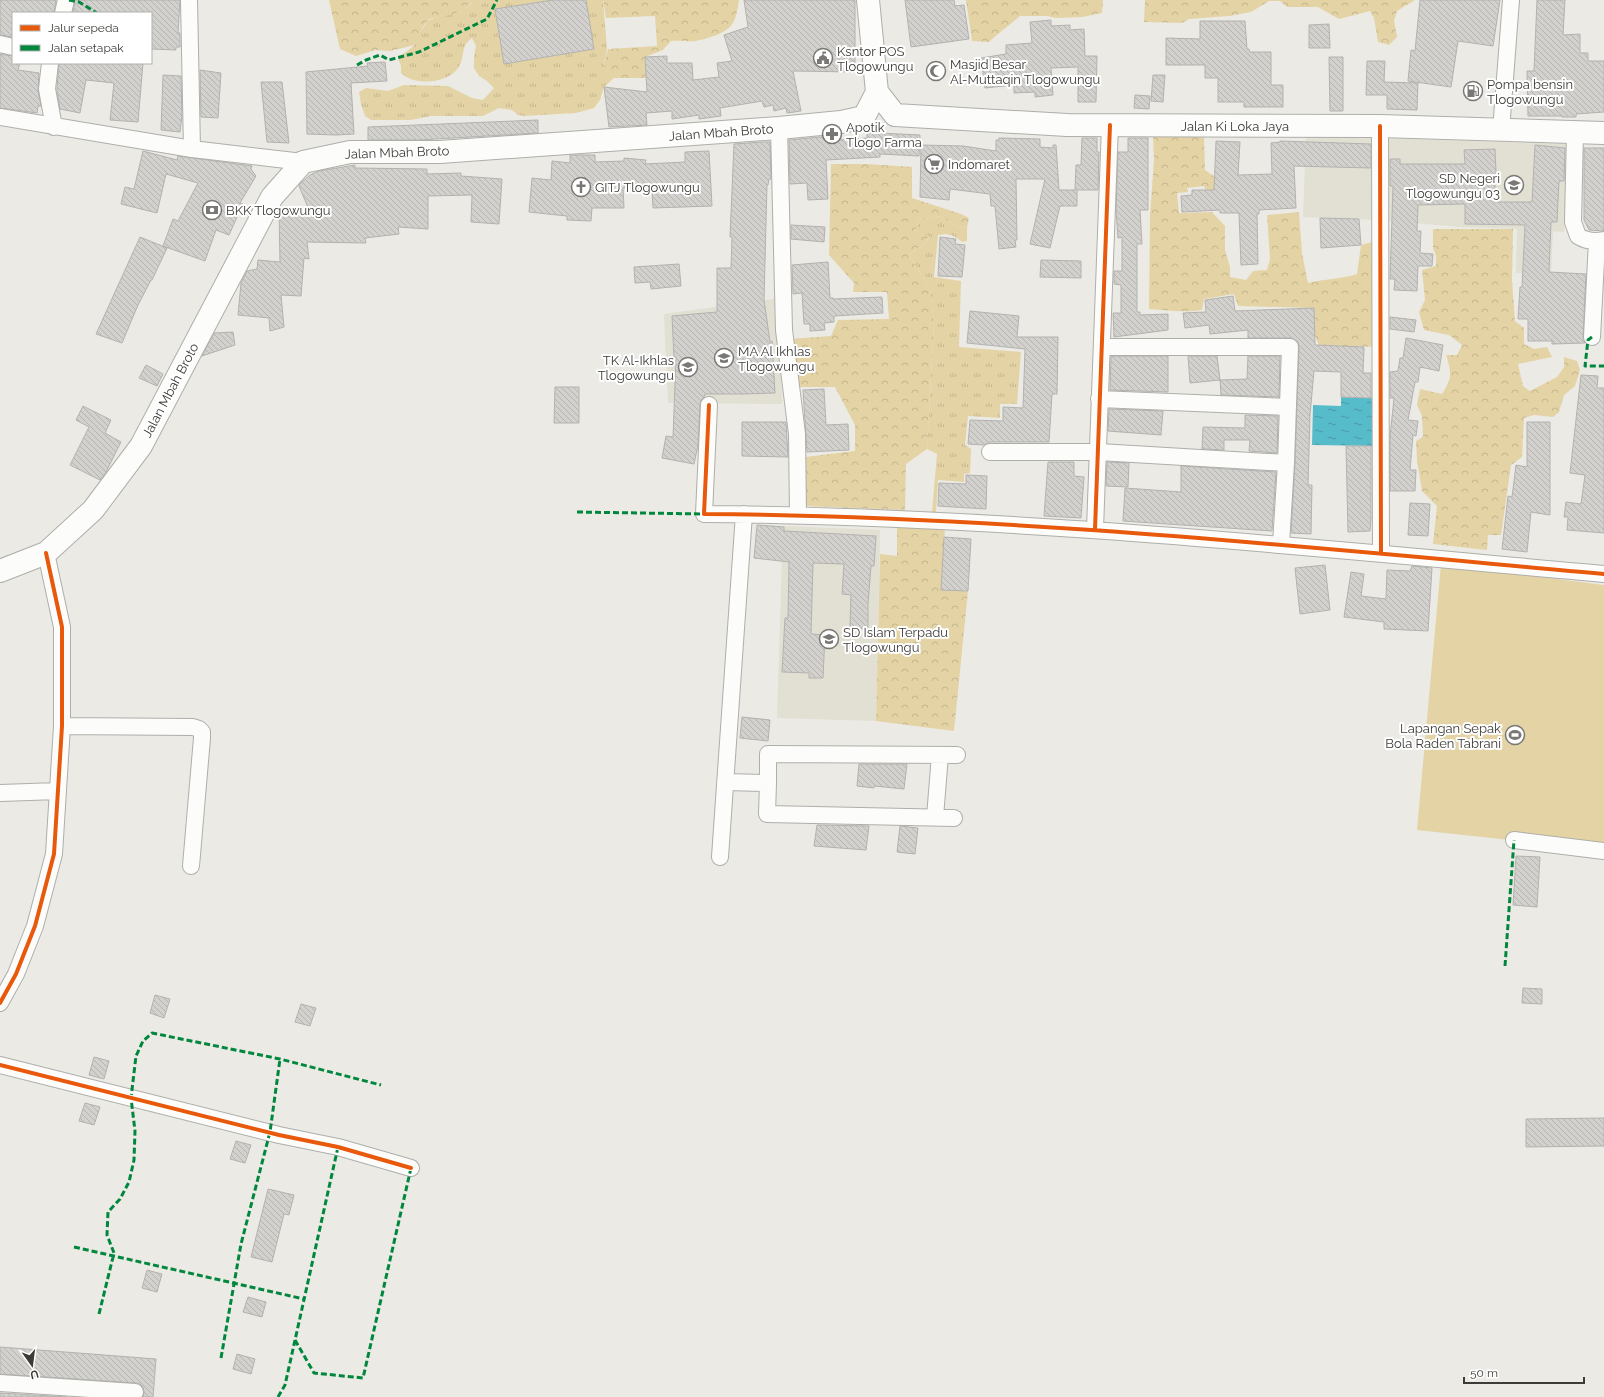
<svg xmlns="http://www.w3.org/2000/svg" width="1604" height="1397" font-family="Raleway,sans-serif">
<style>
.built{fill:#e2dfd3}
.grass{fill:url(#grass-tufts)}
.forest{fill:url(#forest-crowns)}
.green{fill:#e4d3a4}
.water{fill:url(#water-ripples)}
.building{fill:url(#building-back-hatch);stroke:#b3b2af}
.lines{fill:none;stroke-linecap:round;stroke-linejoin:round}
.street-casing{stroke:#aeaeaa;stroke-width:18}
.secondary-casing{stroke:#aeaeaa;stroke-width:24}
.street{stroke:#fcfcfb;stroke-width:16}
.secondary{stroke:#fcfcfb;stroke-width:22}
.quiet{stroke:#00873e;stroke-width:3;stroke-dasharray:6 3;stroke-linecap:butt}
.cycleway-casing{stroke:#fff;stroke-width:6}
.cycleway{stroke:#e8590c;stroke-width:4}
.labels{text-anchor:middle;stroke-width:4;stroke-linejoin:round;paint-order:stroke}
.poi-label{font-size:13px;fill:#3c3b37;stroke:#fff;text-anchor:start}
.street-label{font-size:13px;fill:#3c3b37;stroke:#fff}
</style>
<defs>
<pattern id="grass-tufts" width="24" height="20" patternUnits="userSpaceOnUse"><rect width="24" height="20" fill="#e4d3a4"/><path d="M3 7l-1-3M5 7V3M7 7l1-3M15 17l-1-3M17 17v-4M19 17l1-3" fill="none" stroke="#c4b68e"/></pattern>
<pattern id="forest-crowns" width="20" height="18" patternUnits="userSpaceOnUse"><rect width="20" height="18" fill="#e4d3a4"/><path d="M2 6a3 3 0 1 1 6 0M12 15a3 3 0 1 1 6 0" fill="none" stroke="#c4b68e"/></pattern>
<pattern id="water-ripples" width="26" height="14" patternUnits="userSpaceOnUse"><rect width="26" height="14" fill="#57bcc9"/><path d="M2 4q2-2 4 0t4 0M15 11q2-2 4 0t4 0" fill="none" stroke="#499aa4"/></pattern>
<pattern id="building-back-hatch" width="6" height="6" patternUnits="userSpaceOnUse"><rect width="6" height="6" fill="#d2d1cd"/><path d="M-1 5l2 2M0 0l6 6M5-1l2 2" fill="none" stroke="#b5b4b1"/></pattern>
</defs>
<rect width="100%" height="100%" fill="#ebeae5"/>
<path class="built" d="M1306,136L1568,144L1564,232L1553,231L1551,275L1516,273L1517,229L1459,227L1381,220L1303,217Z
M780,298L782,404L668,403L664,314Z
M783,526L880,530L876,721L777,718Z"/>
<path class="grass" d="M474,0H603L607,49L604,64L614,78L604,87L600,100L594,108L576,113L524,116L518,115L512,110L499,108L483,116H431L411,120H371L365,116L361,104L359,92L366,88L388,91L404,85L448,86L472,98L483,100L494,88L487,81L479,76L474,68V57L476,46L472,38C459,47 466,58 458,68C447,84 414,86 401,73V66L398,58L415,45L418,35L428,21L434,18L446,15L469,6Z
M941,216L957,227L967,228V241L962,242C955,235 947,233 938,235L934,277L961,281L959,347L1021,352L1017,404H1000V418L968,416L965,445L971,449L970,473L964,474V482L938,480L936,512H932L937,454L927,449L934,322L930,289L909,254L923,245L929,237L915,231L920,220Z"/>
<path class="forest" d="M329,0H474C466,9 456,14 444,16C439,17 433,17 429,20C422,25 418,37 415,45L390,51L375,50L356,56L340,49Z
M603,0H739C736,22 733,30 711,37C707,38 701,40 696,41C688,42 680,40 671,41L663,50L645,57L646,78H614L604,64L608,49L657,46L655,16L606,18Z
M966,0H1103L1102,13L1082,17L1056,18L1047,16H1020C1010,25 999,32 989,42L972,41Z
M1145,0H1415L1397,11L1394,21L1397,37L1389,45L1378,42L1374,18L1370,11L1339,19L1318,7H1287L1280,1H1269L1251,12L1229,16L1189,19L1182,23L1144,22Z
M1153,132L1204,134L1205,170L1218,179L1225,188L1206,192L1204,186L1187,188L1188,192L1177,193L1179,213L1212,212L1225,226V250L1230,267V277L1246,280L1253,271L1267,270L1270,259L1267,215L1299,212L1302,253L1308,283C1324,279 1341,279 1357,274L1361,245L1376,241L1377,347L1319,345L1314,333V308L1238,306L1234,294L1204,299L1202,310C1185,313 1167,310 1149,309L1150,216L1154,160Z
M831,164H867L912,167V198L961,214L969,218L967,228L957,227L941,216L920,220L915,231L929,236L923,245L909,254L930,289L934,322L927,449L906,464L905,510L803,506L805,457L855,451V425L835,387H795L790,339L831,336L838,320L889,319L887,292H853L854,283L829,255Z
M1433,229H1513L1512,280L1515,321L1524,328V344L1534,349L1547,347L1552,357L1518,364L1523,386L1530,391L1557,377L1564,367V357L1577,361L1580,370L1575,386L1564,395L1559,412L1553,417L1534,415L1524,418L1522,457L1511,465L1501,535H1488L1487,550L1433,544L1437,506L1422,491L1417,460L1416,441L1423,437L1422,416L1417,405L1420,389L1442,394C1452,378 1452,373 1446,355H1457L1462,345L1449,335L1424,330L1419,312L1425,300L1422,270L1436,266V256L1433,248Z
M897,528H945L941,590L968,591L954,731L876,721L880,554L897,556Z"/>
<path class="green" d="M1441,564L1604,585V850L1417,830Z"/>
<path class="water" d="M1341,397L1377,398L1376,446L1312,445L1313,405L1341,406Z"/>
<path class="building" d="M0,0H56L54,13H13V37L0,35Z
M75,0H180L178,33H180V47H176V50L151,49V13H73Z
M553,0H586L594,49L504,64L495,9Z
M744,0H855V72L793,71L801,111L787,113L786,108L774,111L773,105L764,107L762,101L720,108L721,116L699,119V115L672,119V111L646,113L647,125L609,127L604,87L647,92L645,57L667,56V63H692L693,80L719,77L717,63L732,61L724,35L748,27Z
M905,0H954L955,6L964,5L969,39L911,47Z
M1420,0H1500L1493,46L1458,41L1451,87L1408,81L1411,50L1415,51Z
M1537,0H1565L1563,35L1580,34V53H1588V61H1604V112L1576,114V117H1562V116H1528L1527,71H1534Z
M1051,20V26L1070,25V30L1084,29L1085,56H1097L1096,102H1078V67L1051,68L1053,95L1035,97V92L1014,93V85L985,88L981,58L1006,54V45L1032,43L1030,22Z
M1200,21H1245L1247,49H1249L1250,52H1271V85H1283V107H1244V102H1218V78H1205V65H1166V38L1200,39Z
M1329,24L1330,48H1309V25Z
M0,54L13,56V63H20L18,70L39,73L38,90L41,106H38L37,113L0,108Z
M1329,57H1343V111H1330Z
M1367,61H1385L1384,82L1418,83L1417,110L1387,109V95H1366Z
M385,62L387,81L351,83L354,134L336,135L307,134L306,72L368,66L367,63Z
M59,63H143L138,122L110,120L114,83L86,80L80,113L60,109L57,89Z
M200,70L221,73L218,118L201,117Z
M163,75L181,76L182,116L180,132L161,130Z
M1153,75H1165L1163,102L1151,101Z
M261,82H282L289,143L267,142Z
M1135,95L1150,96L1149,109L1134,108Z
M538,120V133L419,140H368V127Z
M879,130V133L920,135L919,156L880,154V157L826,160L828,199L808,200L807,183L790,184L789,140L841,135L840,140L867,138V131Z
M999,138L1040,139V147L1053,148V145H1056L1059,190H1075L1076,165H1081L1082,138H1097V152H1099L1098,190H1077V206H1060L1050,248L1030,244L1045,179H1016L1017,240H1015L1016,247L999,249L995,206H991L990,194L950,189L949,200L920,197L921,145L963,146L996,151V140H999Z
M1128,138H1148V210H1140L1142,244H1137V312H1140V315L1168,314V330L1114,337L1113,313H1121V285L1114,284V271H1122V237L1118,238L1116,210L1118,152H1128Z
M1216,141L1240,142L1238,175L1272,174L1271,143L1280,142V141L1371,144V168L1294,166L1296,208L1259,210V214H1257L1258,264L1241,265L1239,213H1220V210L1182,212L1181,196L1192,195V190H1214Z
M762,142H770L771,179H769L768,185H767L764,300L770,342L772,341L775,393L743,394H705L704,397L701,400L700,405L698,445L694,464L662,458L666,436L673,437L676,357H674L672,316L717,312V268H731L732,237H730L734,144Z
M1535,145L1565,148L1564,181H1559L1557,222H1551L1549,272L1586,274L1583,337L1585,343L1552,344V341H1528V319H1518L1520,287H1522L1525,225L1465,224V204L1418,205L1417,231H1421L1420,253L1433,254L1432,266H1418L1417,291L1394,290L1395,279H1390L1393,186H1390V159H1400V164H1465L1464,150L1495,149L1496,172L1494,202H1532Z
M1584,148H1604V231L1589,230L1584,220Z
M143,151L177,160L178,156L252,166L251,169L256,176L240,203L243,204L229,235L216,230L205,261L163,246L173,219L178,221L198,183L166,174L157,213L121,204L125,187L134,189Z
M709,151L712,206L653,208L652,190L623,188L624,208H592L591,221L567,220V216L529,212L532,178L551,180L552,161L570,163V155H595V162L624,161V158L646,160L645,164L685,162V152Z
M355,165V168L427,169V174L461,173V176L502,179L499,224L471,222L472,195L428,196V229L398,227L399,234L365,238L366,243L307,242L309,259L304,258L301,296L281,295L284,327L270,331L269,318L238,315L241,283L247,271L257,269L258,260L280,262L279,210L281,208L309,210L299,186L300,184L310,175L319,171Z
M1320,218L1359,219L1361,245L1321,248Z
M791,225L825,227L824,242L791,239Z
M140,237L167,248L152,280H151L138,305L122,343L96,334Z
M940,237L956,239L955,244L965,245L962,277L938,276Z
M1041,260L1081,261V278L1040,277Z
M828,262L830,298H833V299L882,297L883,313L834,316V322L824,323L825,330L810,331V324H804L802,293L793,294L792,265Z
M679,264L681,286L651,289L650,282L635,283L634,267Z
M1233,296L1235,311L1314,308L1315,345L1364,347L1363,373H1371V398L1341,397V372L1314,371L1310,415L1308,485H1312L1311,534L1291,533L1295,463L1299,347L1298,342L1294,339L1290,338H1248V330L1210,334L1209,325L1185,328L1183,313L1206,312L1205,300Z
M970,311L1019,316L1017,337H1058L1057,394H1052L1049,442H990L984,445L968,444L970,420L1003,421V407L1023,408L1025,349L967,343Z
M1390,317L1416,320L1414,332L1390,329Z
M233,332L235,345L202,356L214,333Z
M1406,338L1443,345L1439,371L1420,367L1418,382H1415L1408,420L1418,421L1416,436L1413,435L1410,470H1416L1415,491H1390V437L1394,398H1390V372L1398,371L1400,358H1403Z
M1111,356H1168V392L1110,390Z
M1188,356H1217L1220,380L1190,383Z
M1248,356H1280L1279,397L1221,395L1220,380L1247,379Z
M146,365L163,374L157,386L139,378Z
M1581,375L1598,376L1597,388H1604V533L1567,530L1568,517H1564L1566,502L1581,504L1585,475L1570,473Z
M555,387H579V423H554Z
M824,389L826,425L848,424L849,450L807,452L803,390Z
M83,406L111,420L105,433L121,442L106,472L100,480L70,465L89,427L76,420Z
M1109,409L1163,411L1161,435L1108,431Z
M1245,415L1278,416L1277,453L1249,451L1250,440H1224V450L1202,449L1203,427L1245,428Z
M742,422H786L788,457L742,456Z
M1527,422H1550V515L1531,512L1527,552L1502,549L1508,496L1512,497L1516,465L1527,467Z
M1346,446H1371V519L1370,531L1348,532Z
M1048,462H1074V476L1084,477L1081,518L1044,516Z
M1107,462L1129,463L1128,487L1106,486Z
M1181,466L1276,472L1272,531L1123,521L1125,488L1181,492Z
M966,475L987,476L986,509L938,506L939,483L966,484Z
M1410,503L1430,504L1428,536L1408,535Z
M757,525L784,527V531L876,536L874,566H871L868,604V629L850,628L851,595L842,594L844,564L813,563L811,634L825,635L823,678H809V673L782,672L785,618H788L789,562L754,558Z
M944,537L971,539L968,591L941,590Z
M1325,565L1330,610L1300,614L1295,568Z
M1412,566L1432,568L1428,631L1384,629V622L1344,617L1351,572L1364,574L1361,596L1386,599L1387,570L1410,571Z
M742,717L770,720L768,741L740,738Z
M859,764H907L904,789L874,786V788L857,786Z
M817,825L869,826L866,850L814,846Z
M900,826L918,828L915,854L897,852Z
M1516,856L1540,857L1537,907L1513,905Z
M1523,988L1542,989V1004L1522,1003Z
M155,995L170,999L164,1018L150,1013Z
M301,1004L316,1008L310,1026L295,1022Z
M94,1057L109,1061L104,1079L89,1075Z
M85,1103L100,1107L94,1125L79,1121Z
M1604,1118V1146L1526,1147V1119Z
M236,1141L251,1145L245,1163L230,1159Z
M268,1189L294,1195L289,1215L284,1214L272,1262L251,1257Z
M147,1270L162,1274L157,1292L142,1288Z
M248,1297L266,1302L262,1317L243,1312Z
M0,1347L156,1359L153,1397H143L144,1392L143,1387L140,1384L136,1383L0,1374Z
M237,1354L255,1359L251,1374L233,1369Z
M0,1393L67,1397H0Z"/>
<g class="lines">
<defs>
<path id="street" d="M189,0L192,149
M63,13L66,0
M0,44L13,47
M50,63L47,89L54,127
M0,117L192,149L303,162
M1380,126L1381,553
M779,128L784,330L797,434L798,515
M1501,131L1511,0
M1575,132L1573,222L1578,236C1586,241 1595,242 1604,240
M1592,337L1597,241
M1102,347H1290L1286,463
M1099,399L1288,407
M709,405L704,514C1005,516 1304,547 1604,574
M990,452H1099L1286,463L1281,544
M1095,529L1110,125
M62,726L193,727L199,729L202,732V738L191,866
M725,782L768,783V754L957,755
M768,783L767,814L954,818
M0,793L58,791
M935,817L940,755
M1514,840L1604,851
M720,857L744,514
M0,1003L16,974L35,926L54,854L62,726V627L46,553
M0,1065L279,1135L338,1147L411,1168
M0,1383L135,1392"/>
<path id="secondary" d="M868,0L877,92
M877,92L895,115L1067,125L1380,126L1604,133
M0,571L46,553L93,510L141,446L272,197L303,162L350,152H440L779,128L841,122L864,117L877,92"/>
</defs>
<use href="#street" class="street-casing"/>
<use href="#secondary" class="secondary-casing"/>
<use href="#street" class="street"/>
<use href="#secondary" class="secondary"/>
<path class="quiet" d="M69,0L79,2L97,13
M357,65L366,60L380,55L389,60L419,52L487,19L497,0
M1592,337L1588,340L1585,366H1604
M577,512L704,514
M1505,966L1514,840
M74,1247L304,1299
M99,1314L114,1253L107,1235L108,1212L120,1199L129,1182L134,1160L135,1131L131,1098L136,1056L143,1041L152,1033L280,1059L381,1085
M295,1340L314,1373L363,1378L411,1168
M221,1358L241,1244L270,1132L280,1059
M278,1397L285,1385L338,1147"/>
<defs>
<path id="cycleway" d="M1380,126L1381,553
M709,405L704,514C1005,516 1304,547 1604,574
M1095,529L1110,125
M0,1003L16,974L35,926L54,854L62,726V627L46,553
M0,1065L279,1135L338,1147L411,1168"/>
</defs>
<use href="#cycleway" class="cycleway-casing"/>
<use href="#cycleway" class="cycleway"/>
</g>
<defs>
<symbol id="civic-ring" viewBox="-11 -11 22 22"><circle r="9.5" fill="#fff" stroke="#797874" stroke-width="1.5"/><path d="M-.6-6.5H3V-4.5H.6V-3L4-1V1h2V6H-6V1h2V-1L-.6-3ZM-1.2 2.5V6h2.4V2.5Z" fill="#797874"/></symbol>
<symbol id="mosque-ring" viewBox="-11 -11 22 22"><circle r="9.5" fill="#fff" stroke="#797874" stroke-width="1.5"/><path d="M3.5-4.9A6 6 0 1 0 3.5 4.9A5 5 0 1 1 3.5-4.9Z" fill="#797874"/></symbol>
<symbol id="fuel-ring" viewBox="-11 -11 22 22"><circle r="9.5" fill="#fff" stroke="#797874" stroke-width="1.5"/><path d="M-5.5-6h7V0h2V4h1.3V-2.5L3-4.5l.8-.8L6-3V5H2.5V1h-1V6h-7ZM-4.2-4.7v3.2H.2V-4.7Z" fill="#797874"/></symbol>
<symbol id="pharmacy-ring" viewBox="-11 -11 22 22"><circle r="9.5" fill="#fff" stroke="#797874" stroke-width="1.5"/><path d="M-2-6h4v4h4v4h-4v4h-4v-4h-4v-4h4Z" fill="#797874"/></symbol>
<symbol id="supermarket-ring" viewBox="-11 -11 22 22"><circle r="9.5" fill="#fff" stroke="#797874" stroke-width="1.5"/><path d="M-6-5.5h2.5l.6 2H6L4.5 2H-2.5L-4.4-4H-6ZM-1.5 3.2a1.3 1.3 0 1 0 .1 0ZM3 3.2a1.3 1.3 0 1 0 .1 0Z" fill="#797874"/></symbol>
<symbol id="school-ring" viewBox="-11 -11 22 22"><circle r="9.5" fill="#fff" stroke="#797874" stroke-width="1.5"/><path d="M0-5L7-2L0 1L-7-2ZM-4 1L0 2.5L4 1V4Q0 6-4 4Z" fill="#797874"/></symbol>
<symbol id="church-ring" viewBox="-11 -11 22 22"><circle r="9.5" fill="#fff" stroke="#797874" stroke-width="1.5"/><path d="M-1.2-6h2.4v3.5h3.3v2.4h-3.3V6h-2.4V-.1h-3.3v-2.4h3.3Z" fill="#797874"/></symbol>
<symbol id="bank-ring" viewBox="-11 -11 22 22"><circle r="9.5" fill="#fff" stroke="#797874" stroke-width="1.5"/><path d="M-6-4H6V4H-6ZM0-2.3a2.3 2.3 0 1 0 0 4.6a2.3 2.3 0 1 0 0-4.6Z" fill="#797874"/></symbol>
<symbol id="stadium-ring" viewBox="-11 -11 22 22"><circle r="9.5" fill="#fff" stroke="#797874" stroke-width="1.5"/><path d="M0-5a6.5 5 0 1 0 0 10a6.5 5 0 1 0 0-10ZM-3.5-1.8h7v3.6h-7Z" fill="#797874"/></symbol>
</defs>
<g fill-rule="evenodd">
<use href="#civic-ring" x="812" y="47" width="22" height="22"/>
<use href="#mosque-ring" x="925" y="60" width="22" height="22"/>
<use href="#fuel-ring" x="1462" y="80" width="22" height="22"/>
<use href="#pharmacy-ring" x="821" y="123" width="22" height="22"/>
<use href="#supermarket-ring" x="923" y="153" width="22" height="22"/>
<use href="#school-ring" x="1503" y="174" width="22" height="22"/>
<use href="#church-ring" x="570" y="176" width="22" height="22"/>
<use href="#bank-ring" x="201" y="199" width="22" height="22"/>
<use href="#school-ring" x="713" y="347" width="22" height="22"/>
<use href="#school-ring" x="677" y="356" width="22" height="22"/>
<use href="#school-ring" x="818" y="628" width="22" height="22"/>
<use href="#stadium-ring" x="1504" y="724" width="22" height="22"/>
</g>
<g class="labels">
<g class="poi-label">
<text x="837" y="56">Ksntor POS<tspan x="837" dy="15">Tlogowungu</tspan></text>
<text x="950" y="69">Masjid Besar<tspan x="950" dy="15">Al-Muttaqin Tlogowungu</tspan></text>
<text x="1487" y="89">Pompa bensin<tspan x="1487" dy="15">Tlogowungu</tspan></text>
<text x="846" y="132">Apotik<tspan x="846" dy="15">Tlogo Farma</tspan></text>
<text x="948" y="169">Indomaret</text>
<text x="1500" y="183" text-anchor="end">SD Negeri<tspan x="1500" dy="15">Tlogowungu 03</tspan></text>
<text x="595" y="192">GITJ Tlogowungu</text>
<text x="226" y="215">BKK Tlogowungu</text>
<text x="738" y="356">MA Al Ikhlas<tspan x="738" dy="15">Tlogowungu</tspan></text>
<text x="674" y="365" text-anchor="end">TK Al-Ikhlas<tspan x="674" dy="15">Tlogowungu</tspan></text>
<text x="843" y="637">SD Islam Terpadu<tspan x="843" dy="15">Tlogowungu</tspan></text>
<text x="1501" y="733" text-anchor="end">Lapangan Sepak<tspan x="1501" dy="15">Bola Raden Tabrani</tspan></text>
</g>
<g class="street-label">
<text x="1235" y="131">Jalan Ki Loka Jaya</text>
<text transform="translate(721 132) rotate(-4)" y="5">Jalan Mbah Broto</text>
<text transform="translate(397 152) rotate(-2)" y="5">Jalan Mbah Broto</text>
<text transform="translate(170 390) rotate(-62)" y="5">Jalan Mbah Broto</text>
</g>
</g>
<rect x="12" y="12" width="140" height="52" fill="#ffffff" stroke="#b1b1af"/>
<rect x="20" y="25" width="20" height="6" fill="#e8590c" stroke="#b1b1af"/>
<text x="48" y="32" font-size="12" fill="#3c3b37">Jalur sepeda</text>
<rect x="20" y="45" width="20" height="6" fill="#00873e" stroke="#b1b1af"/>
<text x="48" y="52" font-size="12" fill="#3c3b37">Jalan setapak</text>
<g transform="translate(32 1365) rotate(166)" stroke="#ffffff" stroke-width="3" paint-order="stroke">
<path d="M0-3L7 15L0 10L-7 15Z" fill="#3c3b37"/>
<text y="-6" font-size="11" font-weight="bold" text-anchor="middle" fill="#3c3b37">U</text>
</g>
<path d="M1464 1377v6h120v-6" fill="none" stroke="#3c3b37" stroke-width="2"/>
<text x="1470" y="1377" font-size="12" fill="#3c3b37" stroke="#ffffff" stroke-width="3" paint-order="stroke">50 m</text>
</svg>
